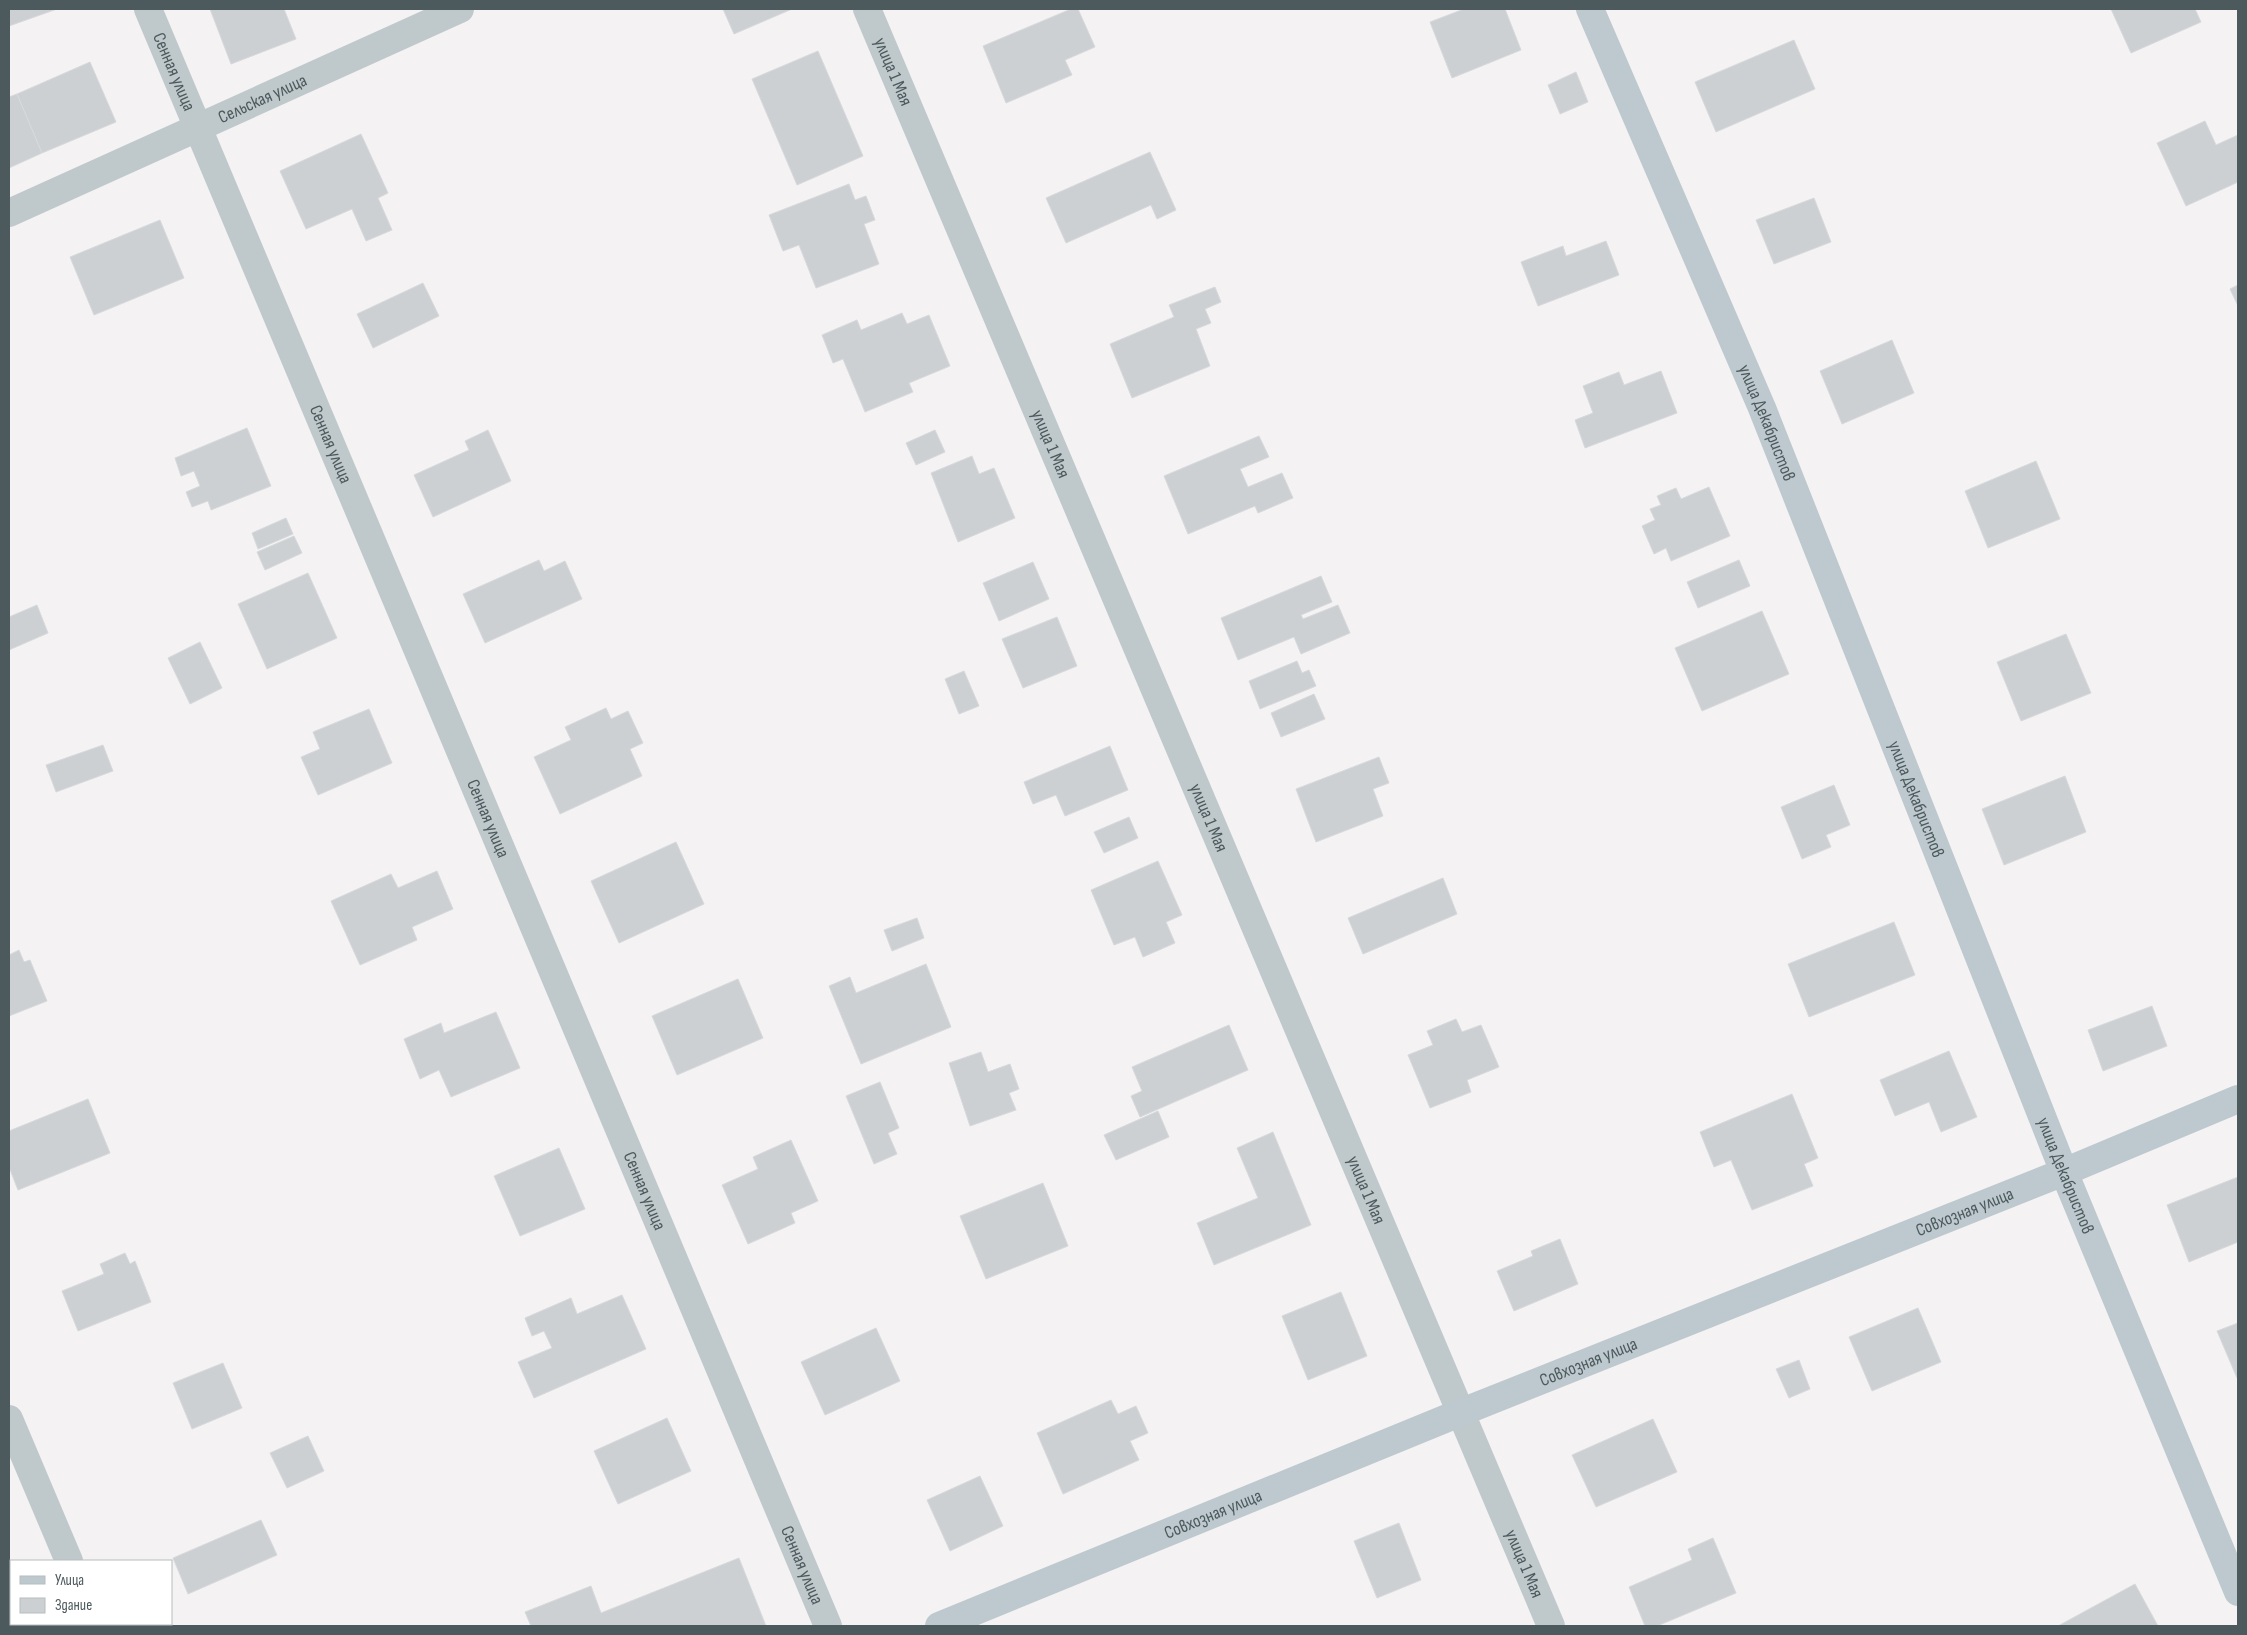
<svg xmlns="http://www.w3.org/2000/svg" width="2247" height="1635" font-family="'Sofia Sans Condensed',sans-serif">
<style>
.building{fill:#ccd0d2;stroke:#d7d9dc}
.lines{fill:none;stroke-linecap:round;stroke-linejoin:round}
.street{stroke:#bfc9cc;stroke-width:28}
.secondary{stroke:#bdc9ce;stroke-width:28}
.labels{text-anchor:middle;stroke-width:4.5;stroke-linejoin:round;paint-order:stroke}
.street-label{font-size:18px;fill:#4c595d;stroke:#fff}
</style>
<rect width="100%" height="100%" fill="#f4f2f2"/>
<path class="building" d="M9,9H57L9,26Z
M210,9H284L296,39L231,64Z
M723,9H792L734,34Z
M1071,9H1078L1095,47L1065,60L1072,75L1006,103L983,46Z
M1464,9H1505L1521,50L1452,78L1430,22Z
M2111,9H2195L2201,22L2131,53Z
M1794,40L1815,89L1716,132L1695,82Z
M818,51L863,156L797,185L752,79Z
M90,62L116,122L42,153L17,94Z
M1576,72L1588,102L1560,114L1548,85Z
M17,94L42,153L9,168V97Z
M2205,121L2216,145L2238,135V182L2186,206L2157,143Z
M361,134L388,193L378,198L392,230L366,241L352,209L306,229L280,171Z
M1150,152L1176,210L1157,219L1151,205L1066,243L1046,198Z
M849,184L855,200L866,196L875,220L864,224L879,264L816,288L799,245L783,251L769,215Z
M1814,198L1831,242L1774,264L1756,220Z
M160,220L184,278L94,315L70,257Z
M1606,241L1619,275L1538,306L1521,262L1563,246L1566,256Z
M423,283L439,316L373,348L357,314Z
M2238,285V306L2230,289Z
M1215,287L1221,302L1205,309L1211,323L1196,329L1210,366L1132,398L1110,344L1174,317L1169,305Z
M902,313L907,324L929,315L950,366L909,383L913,392L865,412L843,359L833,363L822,335L857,320L861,330Z
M1892,340L1914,393L1842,424L1820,371Z
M1661,371L1677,413L1585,448L1575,420L1593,413L1583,386L1619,372L1624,385Z
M247,428L271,486L211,510L208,501L192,507L186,492L200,486L194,471L181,476L175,458Z
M488,430L511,481L433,517L414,475L469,450L465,441Z
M935,430L945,452L916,465L906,443Z
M1259,436L1269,457L1240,469L1248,487L1282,473L1293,498L1258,513L1255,506L1188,534L1164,476Z
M972,456L979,474L994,468L1015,518L958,542L931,473Z
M2036,461L2060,519L1988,548L1965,491Z
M1709,487L1730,536L1671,561L1666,548L1654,554L1642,526L1655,520L1650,509L1661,505L1657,496L1676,488L1681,499Z
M286,518L293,534L258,549L252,533Z
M294,536L302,553L265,570L257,552Z
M539,560L544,571L565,561L582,599L485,643L463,594Z
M1739,560L1750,586L1698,608L1687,582Z
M1033,562L1049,599L999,621L983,583Z
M308,573L337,638L267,669L238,604Z
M1321,576L1332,602L1301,615L1303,619L1338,605L1350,633L1301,654L1294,637L1238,660L1221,618Z
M37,605L48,633L9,650V617Z
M1762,611L1789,674L1702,711L1675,648Z
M1057,617L1077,666L1023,688L1002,639Z
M2066,634L2091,693L2021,721L1997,662Z
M200,642L222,688L190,704L168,658Z
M1297,661L1302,673L1309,670L1316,686L1260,709L1249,681Z
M964,671L979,706L959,714L945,679Z
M1314,694L1325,719L1281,737L1271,713Z
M606,708L611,719L628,711L643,743L630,749L642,776L560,814L534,757L571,740L565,727Z
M369,709L392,763L318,795L301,757L320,749L313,732Z
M103,745L113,771L56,792L46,765Z
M1110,746L1128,790L1065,816L1056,795L1033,804L1024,782Z
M1379,757L1389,783L1373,789L1383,816L1316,842L1296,789Z
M2065,776L2086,832L2004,865L1982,809Z
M1834,785L1850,825L1826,835L1831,847L1802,859L1781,807Z
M1129,817L1138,838L1104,853L1094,832Z
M676,842L704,904L619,943L591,881Z
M1158,861L1182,915L1166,922L1175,943L1143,957L1135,937L1114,945L1091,890Z
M437,871L453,909L412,927L417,940L360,965L331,901L391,874L398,888Z
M1443,878L1457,914L1363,954L1348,918Z
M917,918L924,938L892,951L884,930Z
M1894,922L1915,975L1809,1017L1788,964Z
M19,950L24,962L30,960L47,1001L9,1016V955Z
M926,964L951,1027L861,1064L829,986L850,977L856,993Z
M738,979L763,1038L677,1075L652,1016Z
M2152,1006L2167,1046L2103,1071L2088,1030Z
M496,1012L520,1068L451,1097L439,1070L420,1079L404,1039L441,1023L444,1033Z
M1456,1019L1462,1032L1481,1025L1499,1067L1467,1080L1471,1092L1430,1108L1408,1055L1433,1045L1427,1031Z
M1229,1025L1248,1070L1140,1117L1131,1096L1142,1091L1132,1067Z
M1949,1051L1977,1117L1941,1132L1929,1102L1895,1116L1880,1080Z
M981,1052L988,1072L1010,1064L1019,1089L1009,1093L1016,1110L970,1126L949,1063Z
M880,1082L899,1128L888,1133L897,1154L874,1164L846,1096Z
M1792,1094L1818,1158L1804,1164L1813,1186L1752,1210L1731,1160L1714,1167L1700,1132Z
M88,1099L110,1153L18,1190L9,1167V1131Z
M1158,1111L1169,1137L1116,1160L1104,1135Z
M1273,1132L1311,1225L1214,1265L1197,1223L1258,1198L1237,1148Z
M791,1140L818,1201L791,1213L795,1223L748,1244L722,1185L758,1169L753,1157Z
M559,1148L585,1209L520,1236L494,1176Z
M2238,1177V1242L2189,1262L2167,1205Z
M1043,1183L1068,1246L986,1279L960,1216Z
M1560,1239L1578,1284L1514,1311L1497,1271L1533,1256L1531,1251Z
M125,1253L130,1264L135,1261L151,1302L78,1331L62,1291L104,1274L100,1264Z
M1341,1292L1367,1356L1308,1380L1282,1316Z
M622,1295L646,1349L534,1398L518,1362L552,1348L544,1331L532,1336L525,1318L571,1298L577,1314Z
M1918,1308L1941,1362L1872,1391L1849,1337Z
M2238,1323V1378H2237L2217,1331Z
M876,1328L900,1381L825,1415L801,1362Z
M1799,1360L1810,1389L1789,1398L1776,1369Z
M223,1363L242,1408L192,1429L173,1383Z
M1111,1400L1118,1414L1136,1406L1148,1433L1130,1441L1139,1460L1063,1494L1037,1433Z
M667,1418L691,1471L618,1504L594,1451Z
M1653,1419L1677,1472L1596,1507L1572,1455Z
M308,1436L324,1471L287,1488L270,1453Z
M980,1476L1003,1526L950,1551L927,1500Z
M261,1520L277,1555L188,1594L173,1558Z
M1399,1523L1421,1580L1377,1598L1354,1541Z
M1713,1538L1736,1593L1657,1626H1645L1629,1587L1692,1560L1688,1549Z
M739,1558L766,1626H531L525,1612L591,1586L601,1613Z
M2135,1584L2158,1626H2058Z"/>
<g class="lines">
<g class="street">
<path id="s1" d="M148,9L828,1626"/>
<path id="s2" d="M867,9L1551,1626"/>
<path id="s3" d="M9,213L460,9"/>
<path d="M9,1419L69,1561"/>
<path d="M95,1624L96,1626"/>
</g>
<g class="secondary">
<path id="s4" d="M1590,9L1762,408L2064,1172L2238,1592"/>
<path id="s5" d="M939,1626L1462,1412L2064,1172L2238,1099"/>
</g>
</g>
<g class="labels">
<g class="street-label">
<text dy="6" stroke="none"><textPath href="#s1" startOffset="68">Сенная улица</textPath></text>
<text dy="6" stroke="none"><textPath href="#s2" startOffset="68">улица 1 Мая</textPath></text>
<text dy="6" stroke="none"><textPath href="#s3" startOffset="278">Сельская улица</textPath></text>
<text dy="6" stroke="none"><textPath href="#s4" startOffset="450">улица Декабристов</textPath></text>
<text dy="6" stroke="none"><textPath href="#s1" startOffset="472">Сенная улица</textPath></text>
<text dy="6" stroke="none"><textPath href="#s2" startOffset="472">улица 1 Мая</textPath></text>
<text dy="6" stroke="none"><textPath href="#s4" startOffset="855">улица Декабристов</textPath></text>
<text dy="6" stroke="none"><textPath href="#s1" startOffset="878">Сенная улица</textPath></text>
<text dy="6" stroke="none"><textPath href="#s2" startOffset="878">улица 1 Мая</textPath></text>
<text dy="6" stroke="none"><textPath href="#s4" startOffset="1260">улица Декабристов</textPath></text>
<text dy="6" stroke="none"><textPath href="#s2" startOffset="1282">улица 1 Мая</textPath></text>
<text dy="6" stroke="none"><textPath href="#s1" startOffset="1282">Сенная улица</textPath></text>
<text dy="6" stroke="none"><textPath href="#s5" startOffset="1106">Совхозная улица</textPath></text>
<text dy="6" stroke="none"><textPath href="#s5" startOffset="701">Совхозная улица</textPath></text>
<text dy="6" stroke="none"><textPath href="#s5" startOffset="296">Совхозная улица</textPath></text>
<text dy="6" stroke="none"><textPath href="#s2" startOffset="1688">улица 1 Мая</textPath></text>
<text dy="6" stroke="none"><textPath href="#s1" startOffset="1688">Сенная улица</textPath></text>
</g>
</g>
<rect width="2247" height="1635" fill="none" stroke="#4c595d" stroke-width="20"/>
<rect x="10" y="1560" width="162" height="65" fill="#ffffff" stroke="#b7bdbe"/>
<rect x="20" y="1576" width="25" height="8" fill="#bdc9ce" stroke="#b7bdbe"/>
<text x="55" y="1585" font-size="15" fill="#4c595d">Улица</text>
<rect x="20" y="1598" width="25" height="15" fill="#ccd0d2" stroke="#b7bdbe"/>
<text x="55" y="1610" font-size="15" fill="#4c595d">Здание</text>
</svg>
